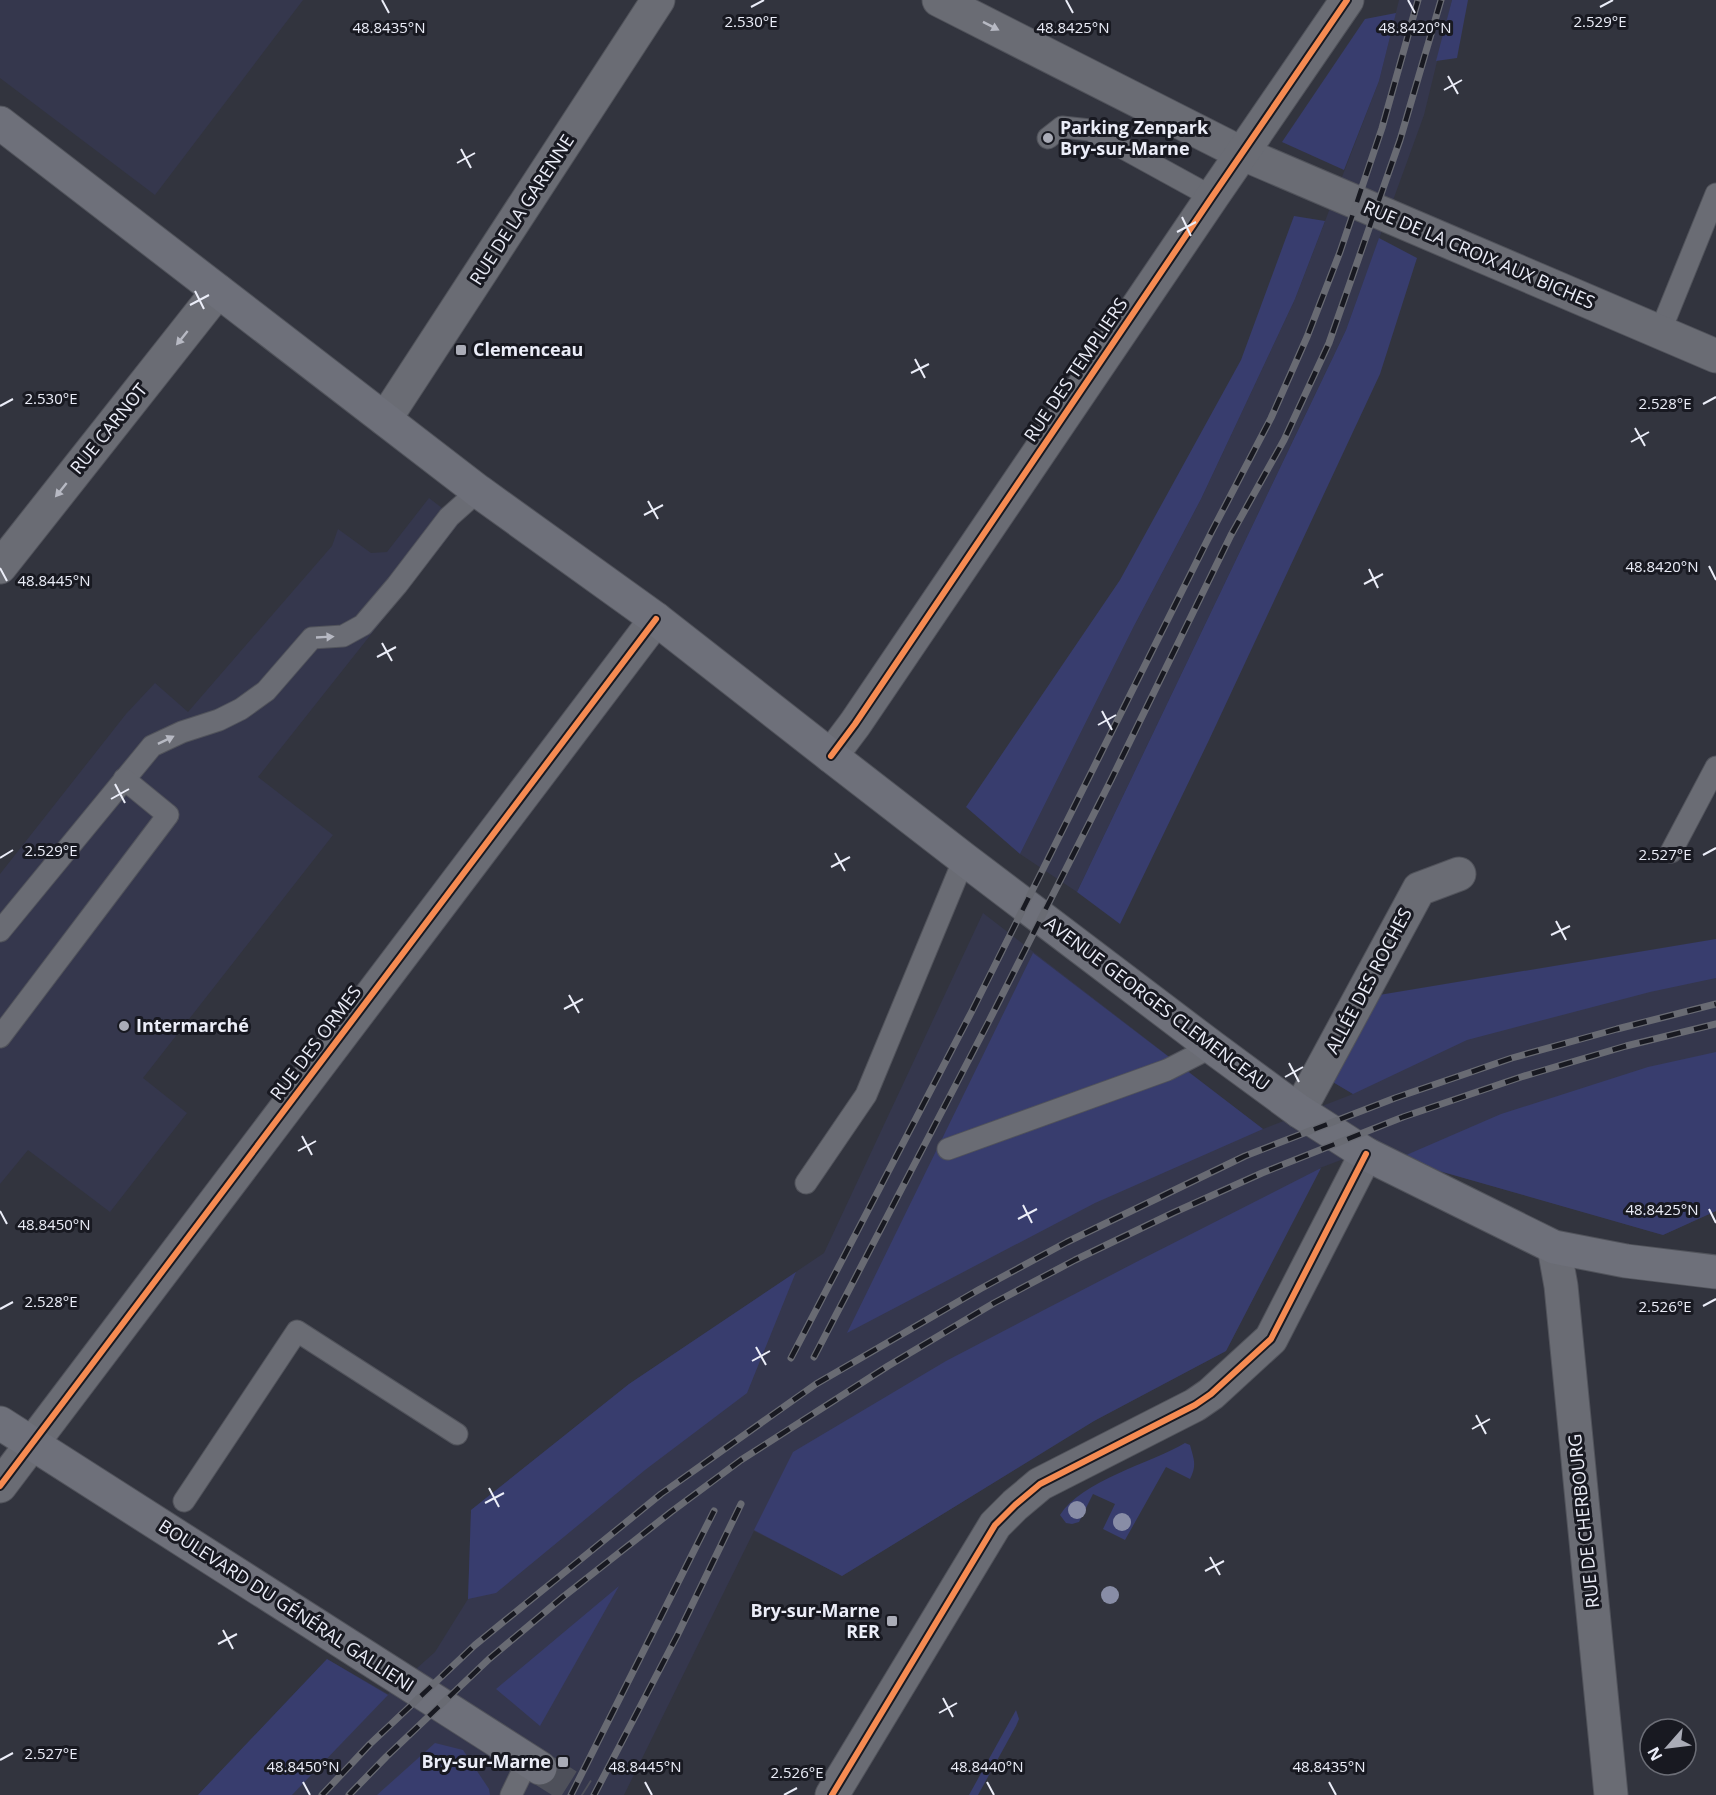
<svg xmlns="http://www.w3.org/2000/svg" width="1716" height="1795" font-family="'Open Sans',sans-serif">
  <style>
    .built { fill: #35374d }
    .green { fill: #383d6e }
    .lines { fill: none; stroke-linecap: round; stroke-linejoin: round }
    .secondary-tunnel { stroke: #4e505a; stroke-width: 33; stroke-dasharray: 33 16; stroke-linecap: butt }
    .lane-casing { stroke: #51535b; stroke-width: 23 }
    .street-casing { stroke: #51535b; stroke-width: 35 }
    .secondary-casing { stroke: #51535b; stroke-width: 35 }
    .lane { stroke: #6a6c74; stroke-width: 21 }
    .street { stroke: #6a6c74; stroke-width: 33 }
    .secondary { stroke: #6e707a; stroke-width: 33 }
    .rail-casing { stroke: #696b73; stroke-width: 7 }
    .rail { stroke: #181921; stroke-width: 4.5; stroke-dasharray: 14; stroke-linecap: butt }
    .cycleway-casing { stroke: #181921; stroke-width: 10 }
    .cycleway { stroke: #f68b52; stroke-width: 6 }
    .tree { fill: #888da6 }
    .oneway { fill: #b7b9c3 }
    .ticks { fill: none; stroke: #ebedf8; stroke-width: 2 }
    .poi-dot { fill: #aaacb7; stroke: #181921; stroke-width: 2 }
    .labels { text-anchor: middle; stroke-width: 6; stroke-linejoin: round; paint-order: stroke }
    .poi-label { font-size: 18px; font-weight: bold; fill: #ebedf8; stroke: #181921; text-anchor: start }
    .street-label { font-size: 18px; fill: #ebedf8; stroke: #181921 }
    .ticks-label { font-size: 15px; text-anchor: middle; fill: #ebedf8; stroke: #181921; stroke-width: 6; stroke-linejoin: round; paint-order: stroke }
  </style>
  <rect width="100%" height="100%" fill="#32343e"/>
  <g class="built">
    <path d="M0,0H303L155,195L0,78Z"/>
    <path d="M1399,0H1452L1424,115L1346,330L1077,892L1020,854L1134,626L1201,499L1295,299L1379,81Z"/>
    <path d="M429,498L460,522L258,777L333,835L143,1078L187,1113L110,1212L28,1150L0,1184V874L126,714L155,683L188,712L332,546L338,529L371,553L387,552Z"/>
    <path d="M983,913L1263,1129L1353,1094L1321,1075L1716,964V1211L1663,1235L1367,1150L1320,1168L1226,1351L1094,1421L842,1576L754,1531L624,1795H198L327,1659L388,1694L435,1652L468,1599L471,1510L629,1384L824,1253Z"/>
  </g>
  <g class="green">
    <path d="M1452,0H1468L1457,58L1436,61Z"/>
    <path d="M1396,13L1379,81L1344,170L1282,142L1365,19Z"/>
    <path d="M1294,216L1325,221L1295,299L1201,499L1134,626L1020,854L966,807L1120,580L1241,360Z"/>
    <path d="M1379,238L1417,258L1380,374L1209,740L1120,924L1077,892L1346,330Z"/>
    <path d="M1716,939V978L1650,992L1467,1040L1353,1094L1321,1075L1367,997Z"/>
    <path d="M1033,953L1263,1129L1095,1203L847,1333Z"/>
    <path d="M1716,1052V1211L1663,1235L1397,1159L1501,1114L1648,1067Z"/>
    <path d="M1321,1168L1226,1351L1094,1421L842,1576L754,1530L793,1452L946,1361L1142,1259Z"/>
    <path d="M796,1272L747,1393L645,1470L496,1593L468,1599L471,1510L629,1384Z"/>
    <path d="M1185,1443L1190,1445C1194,1460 1197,1465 1190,1479L1166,1467L1125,1540L1103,1529L1115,1504L1093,1494L1079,1522L1072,1524L1066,1523L1060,1515C1081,1481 1151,1463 1185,1443Z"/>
    <path d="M619,1586L540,1726L496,1689Z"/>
    <path d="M327,1659L388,1695L292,1795H198Z"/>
    <path d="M1016,1710L1019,1719L1016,1726L978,1795H969Z"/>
    <path d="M435,1743L463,1750L489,1789L490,1795H377Z"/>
  </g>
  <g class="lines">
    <path class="secondary-tunnel" d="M540,1768L583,1795"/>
    <g class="lane-casing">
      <g id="lane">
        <path d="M1048,138L1062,127L1090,130L1212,197"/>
        <path d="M1660,332L1716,194"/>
        <path d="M1671,852L1716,767"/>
        <path d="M0,931L152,746L182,732L219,720L241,709L266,691L312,638L343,636L363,625L397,585L449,517L478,491"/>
        <path d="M0,1037L168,815L124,779"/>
        <path d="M948,1149L1167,1070L1212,1047"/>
        <path d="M806,1183L866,1095L964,859"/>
        <path d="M184,1501L297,1331L457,1434"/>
        <path d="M511,1795L528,1760"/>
      </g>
    </g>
    <g class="street-casing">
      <g id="street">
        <path d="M939,0L1241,153L1716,356"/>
        <path d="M385,419L658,0"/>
        <path d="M0,567L218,291"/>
        <path d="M831,756L855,724L1212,197L1347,0"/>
        <path d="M1299,1111L1419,889L1459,874"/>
        <path d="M1554,1247L1561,1286L1611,1795"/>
        <path d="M0,1486L656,619"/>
        <path d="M832,1795L995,1525L1015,1505L1040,1484L1195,1405L1211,1394L1271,1339L1366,1154"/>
      </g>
    </g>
    <g class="secondary-casing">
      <g id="secondary">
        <path d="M0,123L478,491L656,619L831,756L964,859L1212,1047L1299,1111L1366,1154L1554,1247L1626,1261L1716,1272"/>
        <path d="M0,1423L540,1768"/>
      </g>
    </g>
    <use href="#lane" class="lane"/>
    <use href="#street" class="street"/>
    <use href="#secondary" class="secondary"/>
    <g class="rail-casing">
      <g id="rail">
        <path d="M814,1357L989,1021L1111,780L1231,535L1284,440L1329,343L1400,140L1441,0"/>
        <path d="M791,1358L972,1011L1212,531L1271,418L1307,337L1340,252L1382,128L1418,0"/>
        <path d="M322,1795L370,1744L475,1645L661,1494L816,1384L980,1289L1067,1242L1245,1156L1395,1098L1512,1058L1617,1029L1716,1004"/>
        <path d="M349,1795L386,1757L489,1659L563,1597L671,1512L741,1460L888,1366L994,1303L1075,1260L1175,1212L1262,1173L1403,1117L1521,1077L1626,1046L1716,1024"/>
        <path d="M571,1795L714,1511"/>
        <path d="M594,1795L677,1636L741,1504"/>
      </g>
    </g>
    <use href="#rail" class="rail"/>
    <g class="cycleway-casing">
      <g id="cycleway">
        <path d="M831,756L855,724L1212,197L1347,0"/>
        <path d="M0,1486L656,619"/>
        <path d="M832,1795L995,1525L1015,1505L1040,1484L1195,1405L1211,1394L1271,1339L1366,1154"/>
      </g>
    </g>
    <use href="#cycleway" class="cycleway"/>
  </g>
  <g class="tree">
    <circle cx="1077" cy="1510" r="9"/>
    <circle cx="1122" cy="1522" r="9"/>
    <circle cx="1110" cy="1595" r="9"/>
  </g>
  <defs><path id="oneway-solid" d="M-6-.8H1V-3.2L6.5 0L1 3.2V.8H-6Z" transform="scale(1.5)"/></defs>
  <g class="oneway">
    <use href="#oneway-solid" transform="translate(991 26) rotate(27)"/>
    <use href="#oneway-solid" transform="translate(182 338) rotate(129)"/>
    <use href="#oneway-solid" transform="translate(61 490) rotate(129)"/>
    <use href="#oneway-solid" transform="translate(325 637) rotate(-3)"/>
    <use href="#oneway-solid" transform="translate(166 740) rotate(-26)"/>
  </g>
  <path class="ticks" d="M382,0L389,13M1066,0L1073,13M1408,0L1415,13M751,7L764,0M1600,7L1613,0M1448,76L1458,94M1444,90L1462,80M461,149L471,168M457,163L475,153M1182,217L1191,236M1177,232L1196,222M195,291L204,309M190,305L209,295M915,359L925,378M911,373L929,364M1703,404L1716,397M0,406L13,399M1635,428L1645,446M1631,442L1649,432M648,501L658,519M644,515L663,505M1709,566L1716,580M0,568L7,581M1369,569L1378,588M1364,584L1383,574M382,643L392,661M377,657L396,647M1102,711L1112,730M1098,725L1116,715M115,784L125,803M111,799L129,789M835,853L845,871M1703,855L1716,848M0,858L13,850M831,867L850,857M1556,921L1566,940M1551,935L1570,926M569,995L579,1013M564,1009L583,999M1289,1063L1299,1082M1285,1077L1303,1067M302,1136L312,1155M298,1151L316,1141M1023,1205L1032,1223M1709,1209L1716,1223M0,1211L7,1224M1018,1219L1037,1209M1703,1306L1716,1299M0,1309L13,1302M756,1347L766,1365M752,1361L770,1351M1476,1415L1486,1434M1472,1429L1490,1419M489,1488L499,1507M485,1503L504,1493M1210,1557L1220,1575M1205,1571L1224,1561M223,1630L233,1649M218,1644L237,1634M943,1698L953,1717M939,1713L957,1703M0,1760L13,1753M303,1782L310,1795M645,1782L652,1795M987,1782L994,1795M1329,1782L1336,1795M784,1795L797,1788"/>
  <g class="poi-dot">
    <circle cx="1048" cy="138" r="6"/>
    <rect x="455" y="344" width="12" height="12" rx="3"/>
    <circle cx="124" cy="1026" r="6"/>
    <rect x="886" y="1615" width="12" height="12" rx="3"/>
    <rect x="557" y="1756" width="12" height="12" rx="3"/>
  </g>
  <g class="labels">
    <g class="poi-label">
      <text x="1060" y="134">Parking Zenpark<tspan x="1060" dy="21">Bry-sur-Marne</tspan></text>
      <text x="473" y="356">Clemenceau</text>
      <text x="136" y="1032">Intermarché</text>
      <text x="880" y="1617" text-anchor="end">Bry-sur-Marne<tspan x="880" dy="21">RER</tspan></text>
      <text x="551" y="1768" text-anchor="end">Bry-sur-Marne</text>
    </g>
    <g class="street-label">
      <text transform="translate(522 210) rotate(-57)" y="6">RUE DE LA GARENNE</text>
      <text transform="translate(1479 255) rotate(23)" y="6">RUE DE LA CROIX AUX BICHES</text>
      <text transform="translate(1076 370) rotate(-56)" y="6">RUE DES TEMPLIERS</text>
      <text transform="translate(109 429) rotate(-51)" y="6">RUE CARNOT</text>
      <text transform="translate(1369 981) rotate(-62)" y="6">ALLÉE DES ROCHES</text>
      <text transform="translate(1157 1004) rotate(37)" y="6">AVENUE GEORGES CLEMENCEAU</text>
      <text transform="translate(316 1043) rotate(-53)" y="6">RUE DES ORMES</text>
      <text transform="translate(1584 1521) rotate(-96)" y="6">RUE DE CHERBOURG</text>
      <text transform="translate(286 1606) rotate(33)" y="6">BOULEVARD DU GÉNÉRAL GALLIENI</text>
    </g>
  </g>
  <g class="ticks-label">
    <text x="751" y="27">2.530°E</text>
    <text x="1600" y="27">2.529°E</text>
    <text x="389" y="33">48.8435°N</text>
    <text x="1073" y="33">48.8425°N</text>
    <text x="1415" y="33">48.8420°N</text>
    <text x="51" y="404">2.530°E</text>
    <text x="1665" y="409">2.528°E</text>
    <text x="1662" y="572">48.8420°N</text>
    <text x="54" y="586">48.8445°N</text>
    <text x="51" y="856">2.529°E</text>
    <text x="1665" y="860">2.527°E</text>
    <text x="1662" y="1215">48.8425°N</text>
    <text x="54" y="1230">48.8450°N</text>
    <text x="51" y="1307">2.528°E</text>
    <text x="1665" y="1312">2.526°E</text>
    <text x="51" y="1759">2.527°E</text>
    <text x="303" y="1772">48.8450°N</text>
    <text x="645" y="1772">48.8445°N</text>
    <text x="987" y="1772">48.8440°N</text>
    <text x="1329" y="1772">48.8435°N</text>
    <text x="797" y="1778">2.526°E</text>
  </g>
  <g transform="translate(1668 1747) rotate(242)"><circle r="28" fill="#181921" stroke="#6c6e77" stroke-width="1.5"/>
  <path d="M0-4.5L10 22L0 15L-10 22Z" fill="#aaacb7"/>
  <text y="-9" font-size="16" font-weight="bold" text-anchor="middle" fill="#ebedf8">N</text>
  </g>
</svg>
